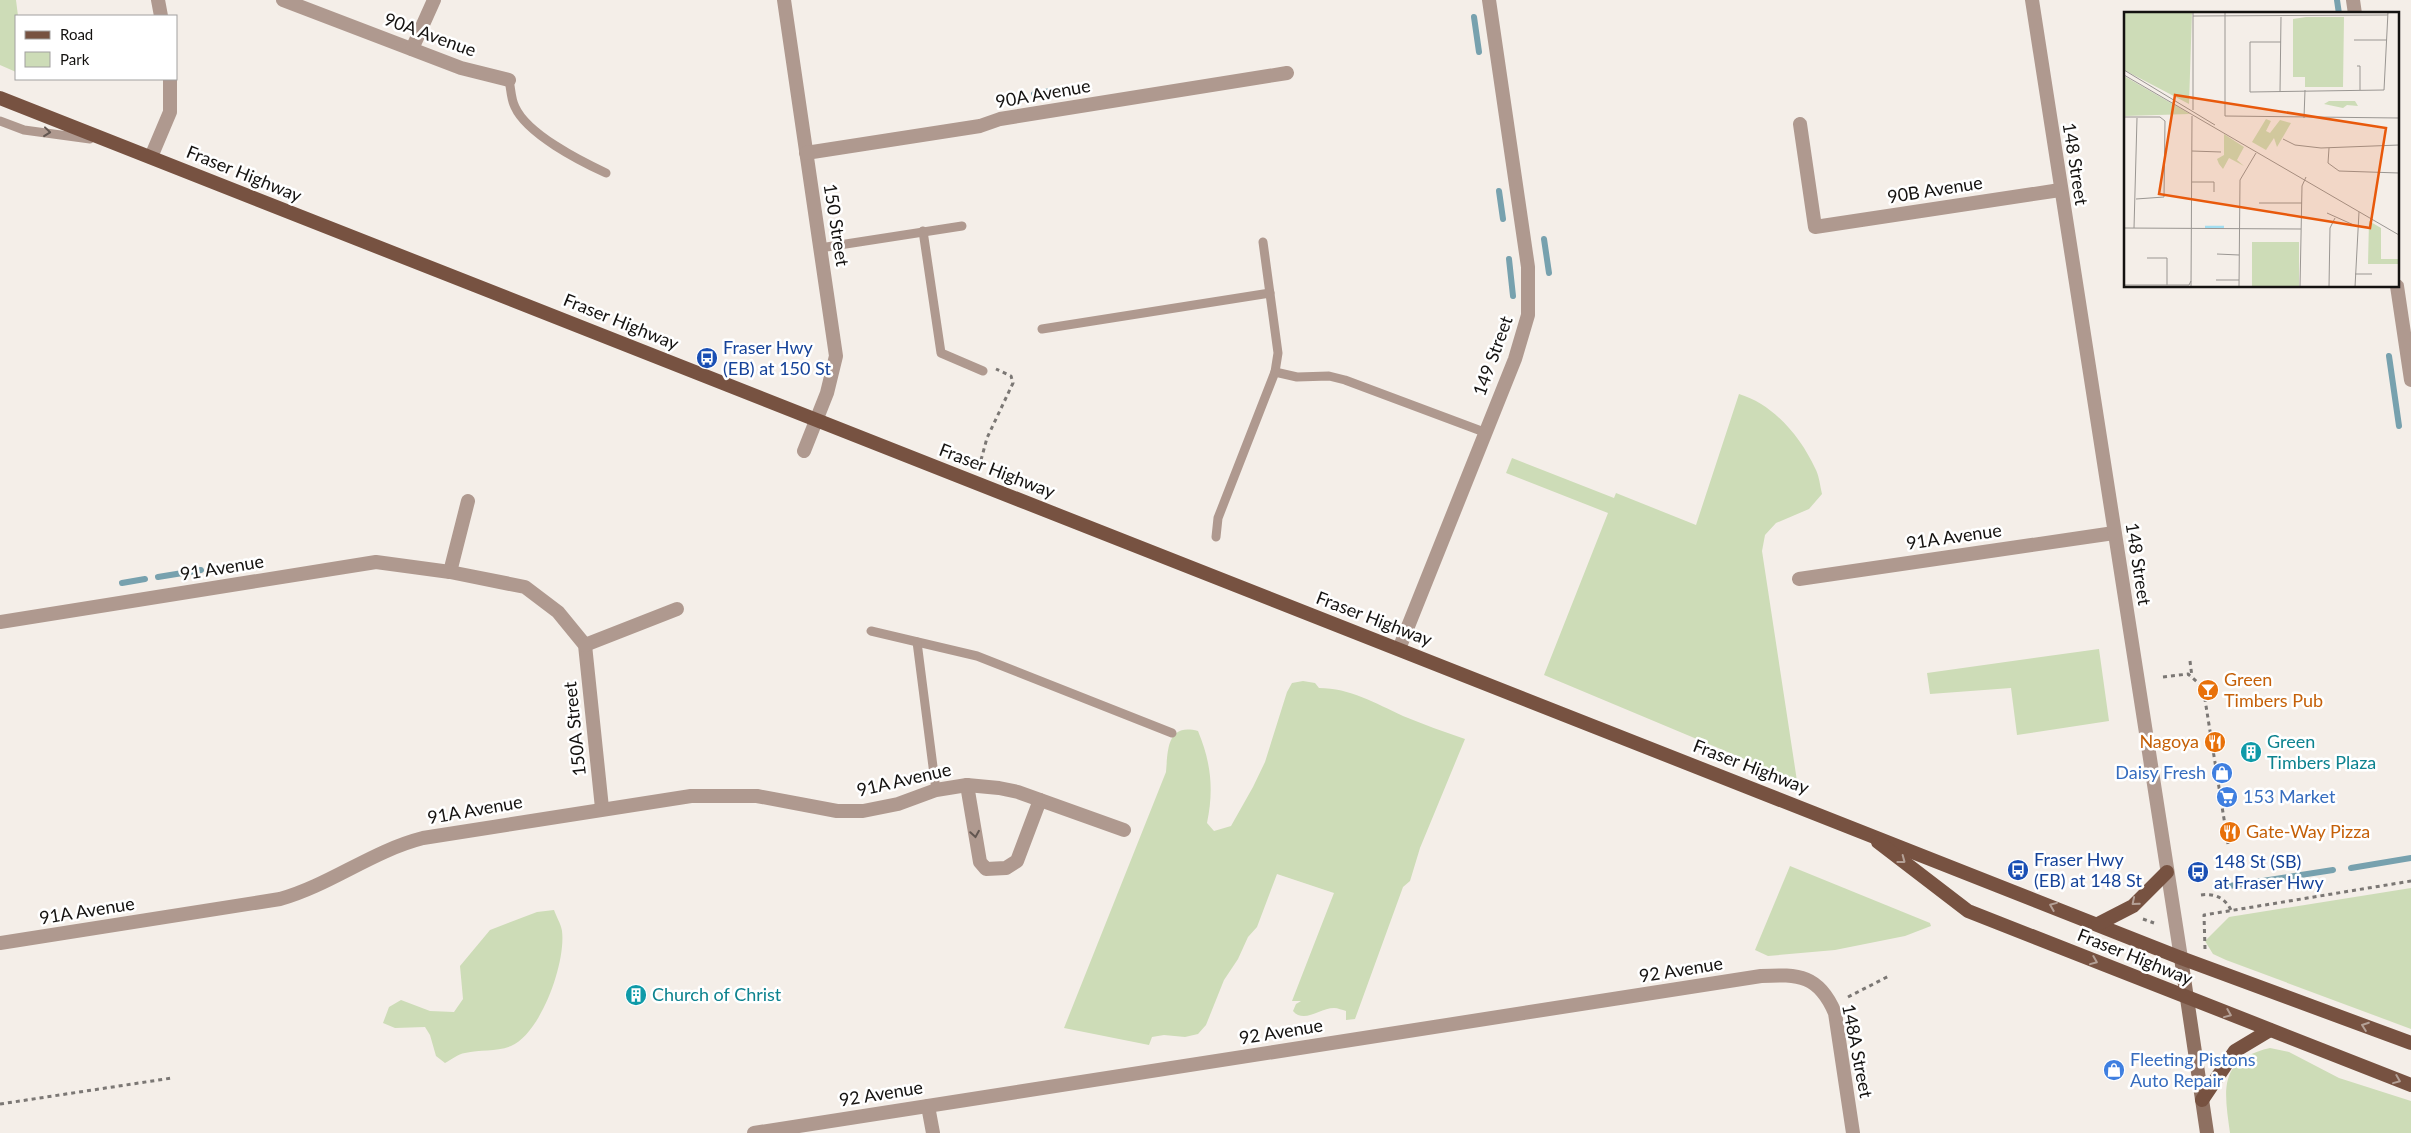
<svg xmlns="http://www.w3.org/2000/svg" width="2411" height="1133" font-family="Lato,sans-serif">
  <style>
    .green { fill: #cddcb7 }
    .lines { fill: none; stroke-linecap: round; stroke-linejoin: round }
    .stream { stroke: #77a1ae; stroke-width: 6 }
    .path { stroke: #7b7774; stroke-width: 3; stroke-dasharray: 4 4; stroke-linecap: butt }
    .service { stroke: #af998f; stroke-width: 9 }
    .minor { stroke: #af998f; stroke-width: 14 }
    .tertiary { stroke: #af998f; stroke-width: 14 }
    .secondary { stroke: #8e7061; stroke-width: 14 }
    .primary { stroke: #775241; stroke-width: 14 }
    .oneway { stroke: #625650 }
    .oneway2 { stroke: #b4a096 }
    .labels { text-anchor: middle; stroke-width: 5; stroke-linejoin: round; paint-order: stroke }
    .street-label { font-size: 18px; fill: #141210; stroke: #fff }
    .transit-label { font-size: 18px; fill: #164399; stroke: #fff; text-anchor: start }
    .food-label { font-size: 18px; fill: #c56008; stroke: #fff; text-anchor: start }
    .culture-label { font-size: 18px; fill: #0d838f; stroke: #fff; text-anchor: start }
    .shop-label { font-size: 18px; fill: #366cbe; stroke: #fff; text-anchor: start }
    .inset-river { fill: none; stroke: #a2def1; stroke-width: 2.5 }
    .inset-road { fill: none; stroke: #9a9692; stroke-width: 1 }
    .view { fill: #e8590c; fill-opacity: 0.15; stroke: #e8590c; stroke-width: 2.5 }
    .inset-edge { fill: none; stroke: #141210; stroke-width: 2.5 }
  </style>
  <rect width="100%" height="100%" fill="#f4eee8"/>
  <g class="green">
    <path d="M0,0H16L18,16H16V72L0,65Z"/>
    <path d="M1739,394C1773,404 1800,436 1815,468C1819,475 1820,485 1822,494L1809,509L1776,523L1765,535L1762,551L1797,781L1544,675L1608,513L1506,473L1512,458L1614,498L1616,493L1696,525Z"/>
    <path d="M2099,649L2109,721L2017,735L2011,688L1930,694L1927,673Z"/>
    <path d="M1303,681L1315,683L1319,688C1350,688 1375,703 1403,716C1423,724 1444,732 1465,739L1420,848L1410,881L1403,887L1355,1019L1346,1020V1011C1342,1010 1338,1008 1334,1008C1320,1008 1304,1024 1293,1011L1296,1004L1301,1001H1292L1334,893L1277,874L1257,927L1248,937L1238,959L1224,980L1206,1025L1198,1034L1185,1037L1164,1035L1152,1037L1149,1045L1064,1028L1166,772C1168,749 1167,723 1198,731C1211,762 1214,790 1207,823L1214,831L1231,826L1253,787L1265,762L1287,692L1292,683Z"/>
    <path d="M1790,866L1930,923L1931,926L1905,936L1835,950L1768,956L1755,950Z"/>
    <path d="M2411,888V1029L2226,960L2213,954L2205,941L2229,917Z"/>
    <path d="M554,910C556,916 561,924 562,931C566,963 541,1033 511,1046C496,1052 480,1049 465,1053C458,1054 451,1060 445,1063L436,1056L430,1035L425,1027L395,1028L383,1023L389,1007L401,1000L430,1011L454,1012L463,999L460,966L490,930L537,912Z"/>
    <path d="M2270,1048L2289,1052L2339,1078L2411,1101V1133H2230C2224,1089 2218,1060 2270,1048Z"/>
  </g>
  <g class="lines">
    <g class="stream">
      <path d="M2337,0L2339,14"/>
      <path d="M1474,17L1479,52"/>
      <path d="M1034,94L1067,88"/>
      <path d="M1499,191L1503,219"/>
      <path d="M1544,239L1549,273"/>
      <path d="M1509,259L1513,296"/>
      <path d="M2389,356L2399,426"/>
      <path d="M158,577L201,570"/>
      <path d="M122,583L145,579"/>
      <path d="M2351,868L2411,858"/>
      <path d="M2223,887L2333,870"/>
    </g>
    <g class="path">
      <path d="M707,358L709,351"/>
      <path d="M981,460L987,438L1013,383L1011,376L996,369"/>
      <path d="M2190,661L2192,677"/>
      <path d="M2163,677L2188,674L2203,687L2228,844"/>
      <path d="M2201,895C2215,893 2225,898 2231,910"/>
      <path d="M2143,919L2154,923"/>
      <path d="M2205,949L2204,915L2411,881"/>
      <path d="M1848,997L1889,976"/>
      <path d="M0,1104L172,1078"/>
    </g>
    <g class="service">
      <path d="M509,80C511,89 511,100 515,107C527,134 580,161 606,173"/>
      <path d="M0,121L24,130L90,139"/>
      <path d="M923,231L941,353L983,371"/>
      <path d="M1263,242L1278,353L1275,372L1297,377L1329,376L1345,380L1484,432"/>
      <path d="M820,248L962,226"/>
      <path d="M1042,329L1270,293"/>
      <path d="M1216,537L1218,518L1275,372"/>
      <path d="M871,631L977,656L1172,733"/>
      <path d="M917,642L936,790"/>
    </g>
    <g class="minor">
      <path d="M158,0L161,16"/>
      <path d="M283,0L461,68L509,80"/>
      <path d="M784,0L836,356L827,393L804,451"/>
      <path d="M2353,0L2355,14"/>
      <path d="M412,49L434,0"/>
      <path d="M1800,124L1815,227L2060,190"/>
      <path d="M806,153L980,126L1000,119L1287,73"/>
      <path d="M151,157L170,112V79"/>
      <path d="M2397,286L2411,380"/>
      <path d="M450,572L468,501"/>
      <path d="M1799,579L2114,533"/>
      <path d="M0,622L376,562L450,572L525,587L558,612L585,645L602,808"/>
      <path d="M585,645L677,609"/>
      <path d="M1399,649L1515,359L1528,315V267L1489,0"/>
      <path d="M967,785L980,862L986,869L1006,868L1017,861L1040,800"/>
      <path d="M0,943L280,899C330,885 372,851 423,838L691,796H757L837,811H863L898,804L936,790L967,785L999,788L1018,792L1124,830"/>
      <path d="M928,1106L933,1133"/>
      <path d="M754,1133L1761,976C1799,974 1819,975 1835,1013L1853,1133"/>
    </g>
    <path class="tertiary" d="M2032,0L2181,958"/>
    <path class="secondary" d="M2181,958L2207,1133"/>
    <g class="primary">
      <path d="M0,98L2181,958L2411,1043"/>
      <path d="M1878,842L1968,911L2411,1085"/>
      <path d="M2098,924L2133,906L2167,872"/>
      <path d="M2202,1100L2235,1051L2270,1030"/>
    </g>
  </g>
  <defs><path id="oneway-chevron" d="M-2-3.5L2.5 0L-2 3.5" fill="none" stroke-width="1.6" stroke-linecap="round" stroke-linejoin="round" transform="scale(1.25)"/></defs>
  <g class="oneway">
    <use href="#oneway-chevron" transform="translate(47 132) rotate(6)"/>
    <use href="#oneway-chevron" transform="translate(975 834) rotate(81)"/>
  </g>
  <g class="oneway2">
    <use href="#oneway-chevron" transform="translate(1902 860) rotate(37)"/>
    <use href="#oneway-chevron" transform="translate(2135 902) rotate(140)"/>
    <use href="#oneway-chevron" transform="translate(2053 906) rotate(-158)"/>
    <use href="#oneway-chevron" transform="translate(2094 961) rotate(22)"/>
    <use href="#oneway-chevron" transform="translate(2228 1014) rotate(22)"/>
    <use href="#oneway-chevron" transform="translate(2365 1026) rotate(-160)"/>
    <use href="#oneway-chevron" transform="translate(2397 1080) rotate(22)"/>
  </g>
  <defs>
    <g id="bus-disc" transform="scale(1.125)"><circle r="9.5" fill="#1a4fb4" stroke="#fff"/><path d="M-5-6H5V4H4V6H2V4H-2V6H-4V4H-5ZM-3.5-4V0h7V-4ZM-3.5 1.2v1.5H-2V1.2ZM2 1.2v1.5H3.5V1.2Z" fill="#fff"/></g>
    <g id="bar-disc" transform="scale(1.125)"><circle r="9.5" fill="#e8710a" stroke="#fff"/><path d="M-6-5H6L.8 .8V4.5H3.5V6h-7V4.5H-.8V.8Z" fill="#fff"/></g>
    <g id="restaurant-disc" transform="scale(1.125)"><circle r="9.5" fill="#e8710a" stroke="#fff"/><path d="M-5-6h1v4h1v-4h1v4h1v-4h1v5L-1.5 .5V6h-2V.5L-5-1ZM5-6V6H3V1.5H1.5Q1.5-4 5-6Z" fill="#fff"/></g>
    <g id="building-disc" transform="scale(1.125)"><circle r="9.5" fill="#0f9aa8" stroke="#fff"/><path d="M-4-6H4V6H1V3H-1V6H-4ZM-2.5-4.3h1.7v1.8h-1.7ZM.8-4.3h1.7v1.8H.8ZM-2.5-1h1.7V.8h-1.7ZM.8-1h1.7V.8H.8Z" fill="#fff"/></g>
    <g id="shop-disc" transform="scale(1.125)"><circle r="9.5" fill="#3f7fe0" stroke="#fff"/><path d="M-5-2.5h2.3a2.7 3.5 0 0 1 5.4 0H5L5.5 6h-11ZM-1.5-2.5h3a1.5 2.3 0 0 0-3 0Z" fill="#fff"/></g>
    <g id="supermarket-disc" transform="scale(1.125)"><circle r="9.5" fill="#3f7fe0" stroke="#fff"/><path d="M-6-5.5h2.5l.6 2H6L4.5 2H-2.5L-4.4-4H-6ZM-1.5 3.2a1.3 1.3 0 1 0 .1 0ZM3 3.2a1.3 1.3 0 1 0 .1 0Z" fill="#fff"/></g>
  </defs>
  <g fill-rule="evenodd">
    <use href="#bus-disc" x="707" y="358"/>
    <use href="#bar-disc" x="2208" y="690"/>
    <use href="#restaurant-disc" x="2215" y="742"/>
    <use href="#building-disc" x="2251" y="752"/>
    <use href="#shop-disc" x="2222" y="773"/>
    <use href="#supermarket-disc" x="2227" y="797"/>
    <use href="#restaurant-disc" x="2230" y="832"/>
    <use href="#bus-disc" x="2018" y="870"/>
    <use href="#bus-disc" x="2198" y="872"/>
    <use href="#building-disc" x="636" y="995"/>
    <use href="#shop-disc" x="2114" y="1070"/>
  </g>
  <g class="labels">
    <g class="street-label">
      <text transform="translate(430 35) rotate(20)" y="6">90A Avenue</text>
      <text transform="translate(1043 94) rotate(-10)" y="6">90A Avenue</text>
      <text transform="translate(2075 164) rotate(81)" y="6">148 Street</text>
      <text transform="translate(244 174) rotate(22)" y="6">Fraser Highway</text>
      <text transform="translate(1935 190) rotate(-9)" y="6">90B Avenue</text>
      <text transform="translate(836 225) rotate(81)" y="6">150 Street</text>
      <text transform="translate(621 322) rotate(22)" y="6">Fraser Highway</text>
      <text transform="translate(1493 356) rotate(-70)" y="6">149 Street</text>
      <text transform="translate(997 471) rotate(21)" y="6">Fraser Highway</text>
      <text transform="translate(1954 537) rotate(-8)" y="6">91A Avenue</text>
      <text transform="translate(2138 564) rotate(81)" y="6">148 Street</text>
      <text transform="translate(222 568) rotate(-9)" y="6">91 Avenue</text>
      <text transform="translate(1374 619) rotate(21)" y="6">Fraser Highway</text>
      <text transform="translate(575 729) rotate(-96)" y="6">150A Street</text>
      <text transform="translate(1751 767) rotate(21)" y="6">Fraser Highway</text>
      <text transform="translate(904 780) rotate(-13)" y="6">91A Avenue</text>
      <text transform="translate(475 810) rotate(-10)" y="6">91A Avenue</text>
      <text transform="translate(87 911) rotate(-9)" y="6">91A Avenue</text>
      <text transform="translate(2135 957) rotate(22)" y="6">Fraser Highway</text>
      <text transform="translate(1681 970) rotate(-9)" y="6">92 Avenue</text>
      <text transform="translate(1281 1032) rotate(-9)" y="6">92 Avenue</text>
      <text transform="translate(1857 1051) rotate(79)" y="6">148A Street</text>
      <text transform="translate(881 1094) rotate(-9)" y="6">92 Avenue</text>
    </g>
    <g class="transit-label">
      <text x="723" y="354">Fraser Hwy<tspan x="723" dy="21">(EB) at 150 St</tspan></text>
      <text x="2034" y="866">Fraser Hwy<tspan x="2034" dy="21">(EB) at 148 St</tspan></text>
      <text x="2214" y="868">148 St (SB)<tspan x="2214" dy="21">at Fraser Hwy</tspan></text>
    </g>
    <g class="food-label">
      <text x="2224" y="686">Green<tspan x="2224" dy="21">Timbers Pub</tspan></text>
      <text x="2199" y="748" text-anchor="end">Nagoya</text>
      <text x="2246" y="838">Gate-Way Pizza</text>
    </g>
    <g class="culture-label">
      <text x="2267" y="748">Green<tspan x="2267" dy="21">Timbers Plaza</tspan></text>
      <text x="652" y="1001">Church of Christ</text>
    </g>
    <g class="shop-label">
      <text x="2206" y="779" text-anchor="end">Daisy Fresh</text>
      <text x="2243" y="803">153 Market</text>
      <text x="2130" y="1066">Fleeting Pistons<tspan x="2130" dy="21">Auto Repair</tspan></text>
    </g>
  </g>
  <g transform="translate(2124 12)">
    <rect width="275" height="275" fill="#f4eee8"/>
    <path d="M0,0H68L65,92L0,58ZM182,5H220L219,75H181V65H169V7ZM0,64L66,102L0,104ZM205,89H231L234,94L223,93L219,96L200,92ZM142,107L147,109L142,119L146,121L156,108L167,111L153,135L150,126L142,138L128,130ZM100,122L120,135L113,148L120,154L105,146L99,157L95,152L93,147L100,143ZM245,209L257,216V247H275V252H244ZM128,230H175V275H128Z" fill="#cddcb7"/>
    <path class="inset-river" d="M81,215H100"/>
    <path class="inset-road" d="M101,0V104L275,106M69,4L264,3M230,28H263M157,30H126V80L260,78L264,0M233,54H236V78M0,58L91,113M0,63L275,223M156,80L157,5M69,98V0M0,105H36L41,109L40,185L12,187M180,106L181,78M159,127L171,133L197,136L275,133M205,136L204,151L215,159L275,161M68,139L97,140M68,170H90V180M135,191H178M203,201L232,214M0,216L177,217M10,216L13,106M93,242L115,243M23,246H43V273M231,262H248M92,268H115M0,273H65L67,269M67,275L68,104M115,275L116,168L132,141M176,275L178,174L182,165M205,275L206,216L211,206M231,275L235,200"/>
    <path class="view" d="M51,83L262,116L246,216L35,182Z"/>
    <rect width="275" height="275" class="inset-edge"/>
  </g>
  <rect x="15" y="15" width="162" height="65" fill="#ffffff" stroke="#a1a09f"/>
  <rect x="25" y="31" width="25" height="8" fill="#775241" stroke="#a1a09f"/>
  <text x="60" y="40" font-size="15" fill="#141210">Road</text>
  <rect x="25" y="52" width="25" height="15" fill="#cddcb7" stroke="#a1a09f"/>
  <text x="60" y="65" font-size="15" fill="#141210">Park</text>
</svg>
